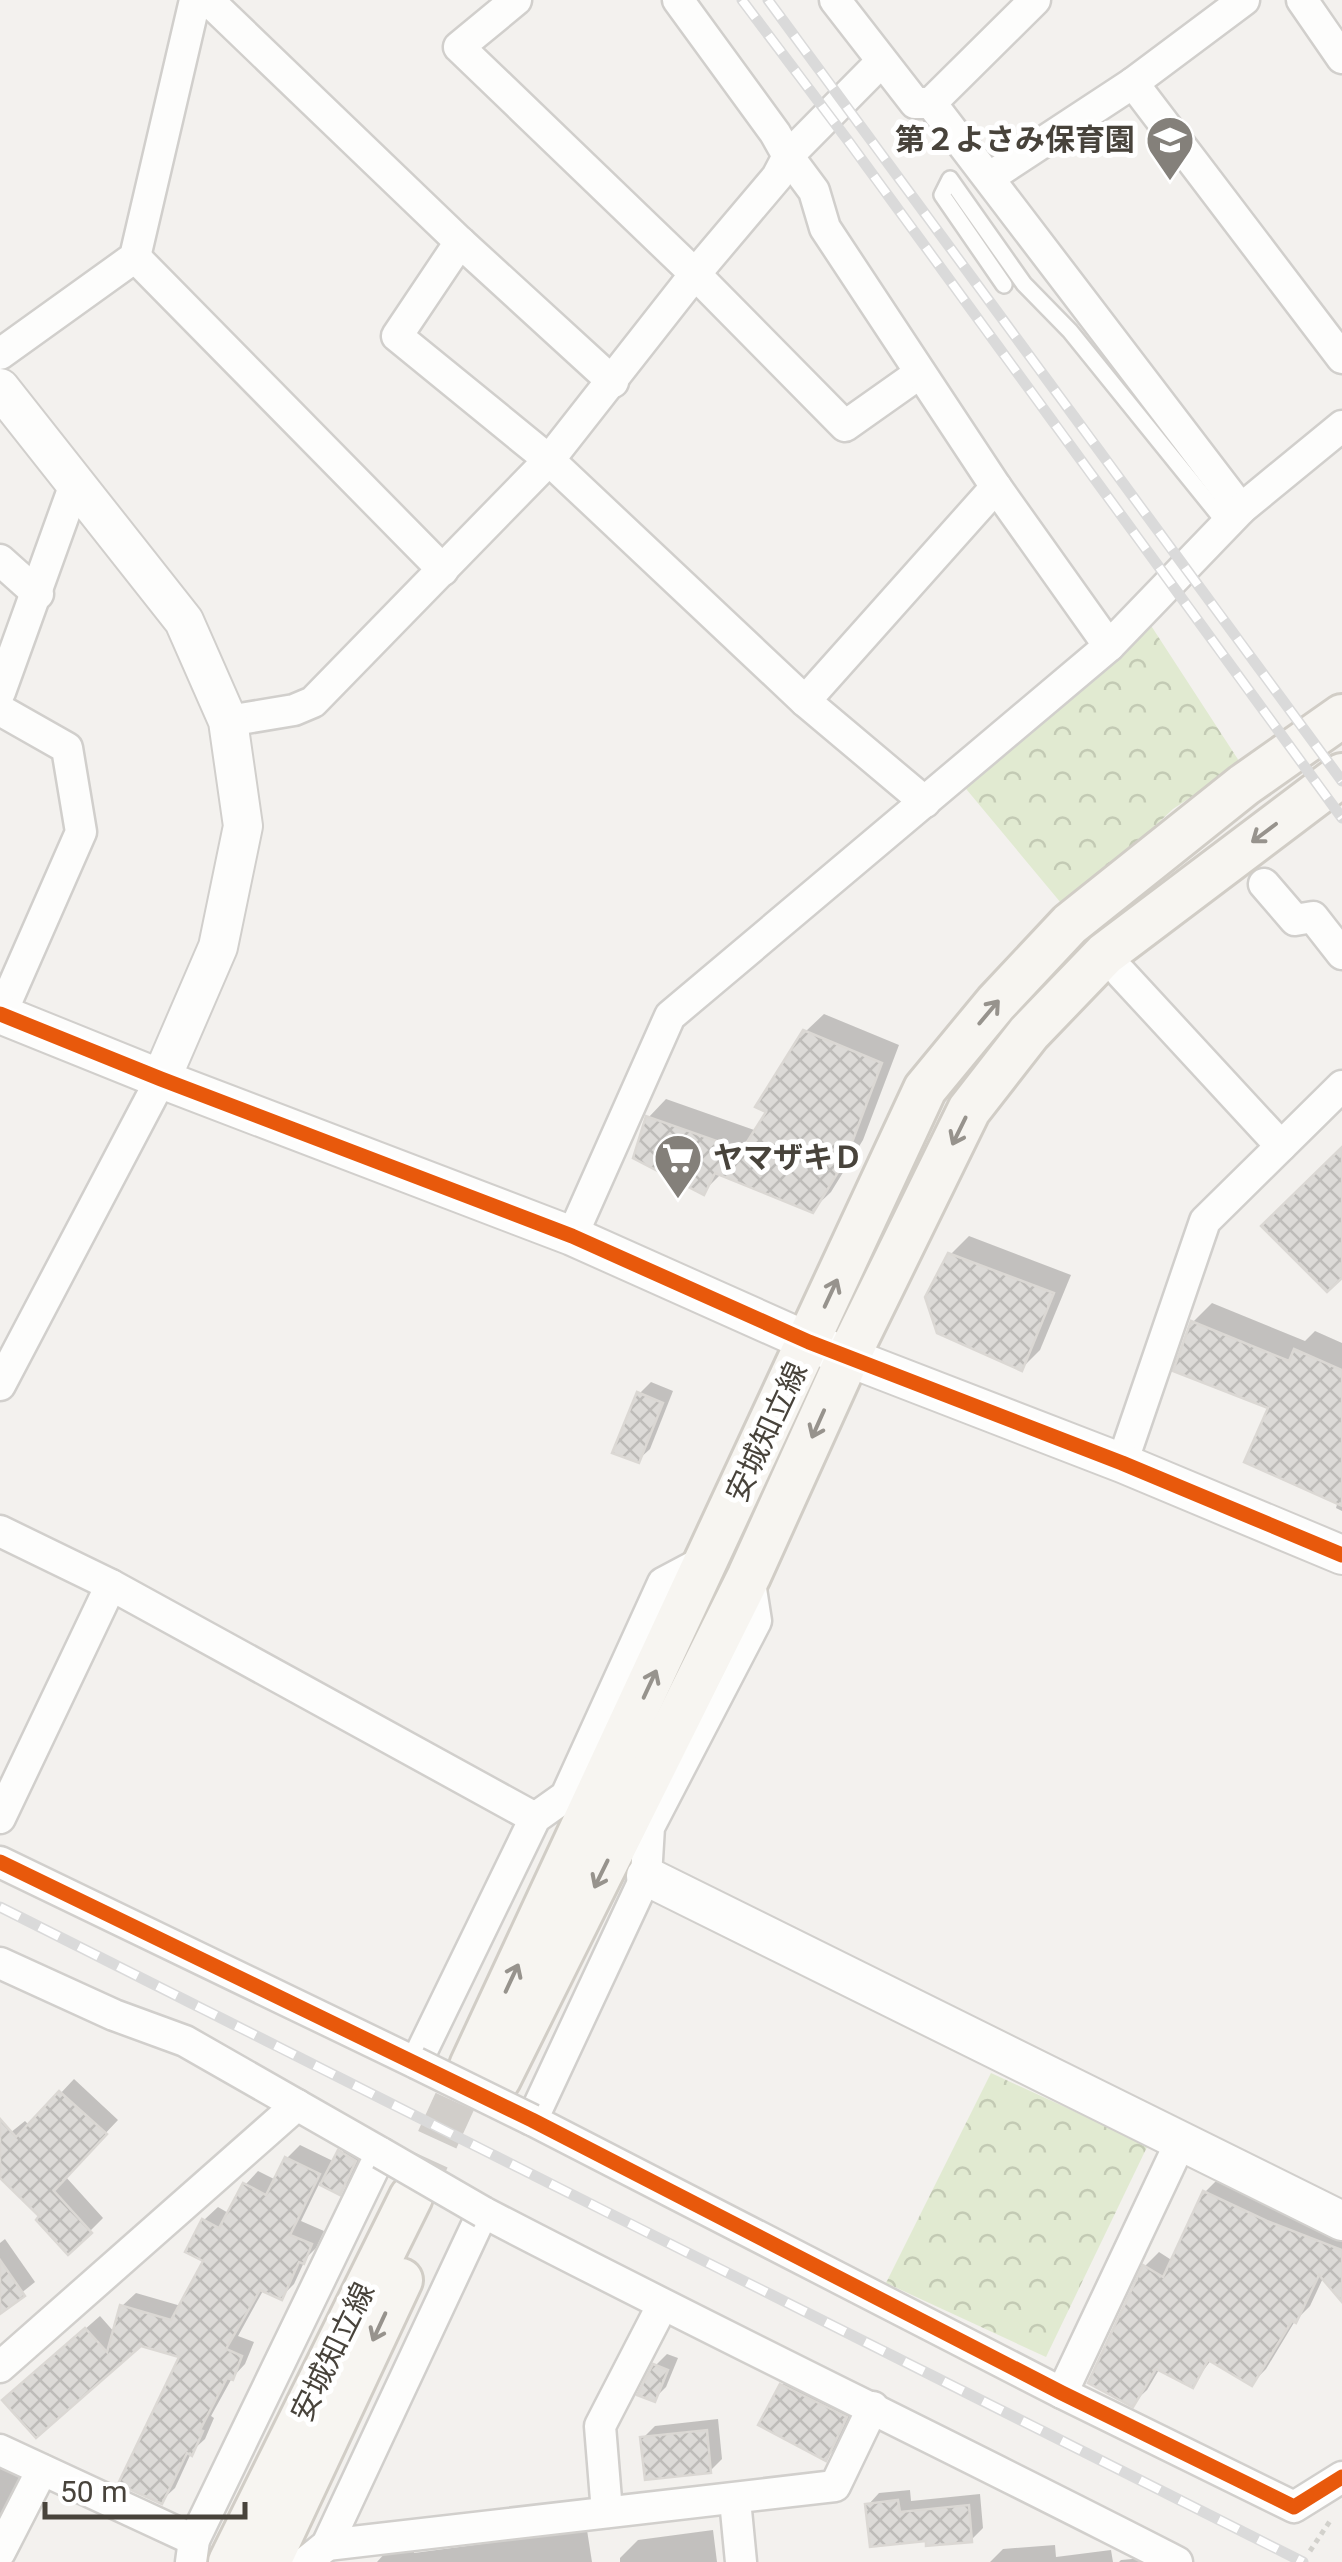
<svg xmlns="http://www.w3.org/2000/svg" width="1342" height="2562" font-family="Roboto,'Noto Sans JP',sans-serif">
  <style>
    .park { fill: url(#park-crowns) }
    .shadow { fill: #0003 }
    .building { fill: url(#building-cross-hatch); stroke: #dbd8d4; stroke-width: 2.5 }
    .lines { fill: none; stroke-linecap: round; stroke-linejoin: round }
    .secondary-tunnel { stroke: #d1ceca; stroke-width: 42; stroke-dasharray: 42 21; stroke-linecap: butt }
    .service-casing { stroke: #d1cfcc; stroke-width: 20 }
    .minor-casing { stroke: #d1cfcc; stroke-width: 35 }
    .tertiary-casing { stroke: #d1cfcc; stroke-width: 42 }
    .secondary-casing { stroke: #d1cdc6; stroke-width: 48 }
    .path { stroke: #d2d1cc; stroke-width: 5; stroke-dasharray: 5 5; stroke-linecap: butt }
    .service { stroke: #fdfdfc; stroke-width: 15 }
    .minor { stroke: #fdfdfc; stroke-width: 30 }
    .tertiary { stroke: #fdfdfc; stroke-width: 38 }
    .secondary { stroke: #f7f5f1; stroke-width: 42 }
    .rail-casing { stroke: #dadada; stroke-width: 11 }
    .rail { stroke: #fff; stroke-width: 8; stroke-dasharray: 22; stroke-linecap: butt }
    .minor-bridge-casing { stroke: #d1cfcc; stroke-width: 35; stroke-linecap: butt }
    .minor-bridge { stroke: #fdfdfc; stroke-width: 30 }
    .cycleway-casing { stroke: #fff; stroke-width: 21 }
    .cycleway { stroke: #e8590c; stroke-width: 15 }
    .oneway { stroke: #97938d }
    .labels { text-anchor: middle; stroke-width: 10; stroke-linejoin: round; paint-order: stroke }
    .poi-label { font-size: 30px; font-weight: bold; fill: #48433b; stroke: #fff; text-anchor: end }
    .street-label { font-size: 30px; fill: #48433b; stroke: #fff }
  </style>
  <defs>
    <pattern id="park-crowns" width="20" height="18" patternUnits="userSpaceOnUse" patternTransform="scale(2.5)"><rect width="20" height="18" fill="#e1ead1"/><path d="M2 6a3 3 0 1 1 6 0M12 15a3 3 0 1 1 6 0" fill="none" stroke="#c3cab4"/></pattern>
    <pattern id="building-cross-hatch" width="8" height="8" patternUnits="userSpaceOnUse" patternTransform="scale(2.5)"><rect width="8" height="8" fill="#dcdad7"/><path d="M0 0l8 8M0 8l8-8" fill="none" stroke="#bebcb9"/></pattern>
  </defs>
  <rect width="100%" height="100%" fill="#f3f1ee"/>
  <g class="park">
    <path d="M1148,621L1241,764L1173,809L1066,909L962,784Z"/>
    <path d="M991,2073L1148,2145L1046,2357L886,2283Z"/>
  </g>
  <g class="shadow">
    <path d="M824,1014L899,1045L863,1140L831,1192L812,1210L722,1173L703,1192L648,1118L666,1099L757,1131L805,1032Z"/>
    <path d="M969,1236L1071,1275L1040,1350L1022,1368L951,1254Z"/>
    <path d="M1212,1303L1305,1341L1315,1331L1342,1343V1511L1336,1508L1338,1501L1271,1407L1193,1322Z"/>
    <path d="M651,1382L673,1391L650,1449L638,1460L639,1394Z"/>
    <path d="M74,2079L118,2120L65,2176L103,2218L90,2231L43,2216L0,2176V2141L25,2121L30,2126Z"/>
    <path d="M352,2140L367,2148L351,2180L339,2192L320,2182L301,2221L324,2231L316,2248L306,2258L294,2284L281,2297L264,2289L238,2336L254,2342L245,2364L232,2378L211,2416L214,2418L205,2439L192,2451L175,2488L161,2501L182,2356L141,2344L19,2387L100,2316L115,2333L122,2306L136,2293L181,2306L207,2260L204,2220L218,2207L230,2214L245,2185L258,2171L276,2180L287,2158L300,2145L335,2162Z"/>
    <path d="M1219,2178L1342,2231V2290L1324,2276L1310,2306L1295,2321L1266,2369L1252,2383L1212,2359L1192,2385L1160,2368L1147,2390L1132,2404L1091,2382L1145,2266L1159,2252L1173,2261L1205,2192Z"/>
    <path d="M5,2239L35,2282L0,2310V2243Z"/>
    <path d="M667,2354L678,2358L666,2387L654,2399L655,2366Z"/>
    <path d="M800,2367L864,2399L844,2440L826,2458L782,2385Z"/>
    <path d="M718,2419L722,2459L710,2471L643,2438L655,2426Z"/>
    <path d="M0,2443L33,2459L8,2509L0,2517Z"/>
    <path d="M910,2490L911,2501L980,2494L983,2528L971,2540L928,2538L868,2505L879,2493Z"/>
    <path d="M587,2530L592,2562H377L393,2544L413,2543L414,2553Z"/>
    <path d="M713,2530L717,2562H620V2558L638,2540Z"/>
    <path d="M1055,2545L1056,2557L1111,2550L1113,2562H990L1003,2549Z"/>
    <path d="M1154,2557L1162,2562H1119L1121,2560Z"/>
  </g>
  <g class="building">
    <path d="M803,1030L882,1063L845,1161L813,1213L715,1173L704,1195L633,1158L646,1116L742,1150L766,1112L755,1107Z"/>
    <path d="M1342,1147V1278L1327,1292L1261,1226Z"/>
    <path d="M948,1253L1054,1293L1022,1371L937,1333L925,1297Z"/>
    <path d="M1191,1321L1289,1361L1294,1349L1342,1370V1506L1244,1462L1268,1408L1173,1371Z"/>
    <path d="M637,1392L663,1403L639,1463L612,1453Z"/>
    <path d="M59,2091L107,2134L54,2191L92,2233L68,2255L36,2220L39,2216L0,2178V2119L16,2137Z"/>
    <path d="M338,2150L356,2161L340,2195L320,2185Z"/>
    <path d="M285,2157L320,2174L290,2235L312,2244L304,2264L299,2262L282,2300L260,2290L226,2349L242,2356L233,2380L227,2378L200,2430L203,2431L192,2456L187,2453L162,2504L118,2484L179,2357L141,2346L36,2438L2,2400L85,2328L107,2352L120,2305L171,2320L203,2261L185,2252L202,2219L219,2228L243,2183L266,2195Z"/>
    <path d="M1203,2191L1267,2221L1342,2250V2302L1319,2275L1296,2323L1292,2321L1252,2386L1208,2360L1193,2388L1156,2369L1133,2407L1088,2383L1143,2265L1163,2277Z"/>
    <path d="M0,2260L25,2296L0,2314Z"/>
    <path d="M653,2364L668,2370L655,2402L637,2395Z"/>
    <path d="M780,2384L847,2417L826,2461L758,2425Z"/>
    <path d="M707,2430L711,2473L645,2480L640,2437Z"/>
    <path d="M898,2500L900,2512L969,2505L972,2542L926,2546V2541L870,2547L865,2504Z"/>
  </g>
  <g class="lines">
    <path class="secondary-tunnel" d="M411,2197L471,2066"/>
    <g class="service-casing">
      <path id="service" d="M1004,285L942,195L950,179L1024,284L1070,331L1226,524"/>
    </g>
    <g class="minor-casing">
      <g id="minor">
        <path d="M208,0L460,242L613,382"/>
        <path d="M516,0L459,47L695,274L845,426L920,373"/>
        <path d="M678,0L775,133L788,156L814,191L825,228L996,487L1109,646"/>
        <path d="M835,0L915,103H931L1241,509"/>
        <path d="M1302,0L1342,58"/>
        <path d="M1133,83L1342,358"/>
        <path d="M931,103L1035,0"/>
        <path d="M990,177L1133,83L1244,0"/>
        <path d="M460,242L397,336L549,460L805,701L925,802"/>
        <path d="M135,257L443,570"/>
        <path d="M0,354L135,257L195,0"/>
        <path d="M0,560L38,594"/>
        <path d="M0,692L75,484"/>
        <path d="M805,701L996,487"/>
        <path d="M0,710L67,748L81,832L1,1014"/>
        <path d="M228,721L294,710L313,702L549,460L695,274L777,177L788,156L881,62"/>
        <path d="M1264,884L1295,920L1313,917L1342,954"/>
        <path d="M1121,973L1281,1146"/>
        <path d="M572,1236L670,1016L1109,646L1241,509L1342,426"/>
        <path d="M0,1385L161,1079"/>
        <path d="M1122,1463L1205,1221L1342,1086"/>
        <path d="M0,1531L111,1585L535,1818"/>
        <path d="M749,1576L756,1621L649,1827L646,1876L532,2120L1062,2393L1294,2507L1342,2477"/>
        <path d="M0,1818L111,1585"/>
        <path d="M0,1862L416,2063L535,1818L566,1796L663,1583L710,1558"/>
        <path d="M0,1963L114,2015L185,2041L381,2153L194,2540L191,2562"/>
        <path d="M0,2367L297,2105"/>
        <path d="M1062,2393L1181,2141"/>
        <path d="M0,2450L194,2540"/>
        <path d="M735,2500L741,2562"/>
        <path d="M607,2512L600,2426L662,2306"/>
        <path d="M327,2545L835,2486L873,2407"/>
        <path d="M0,2552L42,2470"/>
        <path d="M306,2562L327,2545L483,2212C713,2332 947,2444 1177,2562"/>
      </g>
    </g>
    <g class="tertiary-casing">
      <g id="tertiary">
        <path d="M0,388L184,621L228,721L243,826L218,947L161,1079"/>
        <path d="M0,1014L161,1079L572,1236L809,1342L1122,1463L1342,1555"/>
        <path d="M646,1876L1342,2221"/>
      </g>
    </g>
    <g class="secondary-casing">
      <g id="secondary">
        <path d="M471,2066L925,1089L996,1003L1070,924L1244,785L1342,716"/>
        <path d="M499,2079L749,1576L848,1357L969,1110L1029,1033L1105,954L1342,775"/>
        <path d="M230,2562L411,2197"/>
        <path d="M269,2562L401,2280"/>
      </g>
    </g>
    <path class="path" d="M1310,2551L1332,2518"/>
    <use href="#service" class="service"/>
    <use href="#minor" class="minor"/>
    <use href="#tertiary" class="tertiary"/>
    <use href="#secondary" class="secondary"/>
    <g class="rail-casing">
      <g id="rail">
        <path d="M742,0L849,142L1342,818"/>
        <path d="M768,0L1342,781"/>
        <path d="M0,1907L1303,2562"/>
      </g>
    </g>
    <use href="#rail" class="rail"/>
    <g class="minor-bridge-casing">
      <g id="minor-bridge">
        <path d="M416,2063L532,2120"/>
        <path d="M381,2153L483,2212"/>
      </g>
    </g>
    <use href="#minor-bridge" class="minor-bridge"/>
    <g class="cycleway-casing">
      <g id="cycleway">
        <path d="M0,1014L161,1079L572,1236L809,1342L1122,1463L1342,1555"/>
        <path d="M0,1862L532,2120L1062,2393L1294,2507L1342,2477"/>
      </g>
    </g>
    <use href="#cycleway" class="cycleway"/>
  </g>
  <defs><path id="oneway-shaft" d="M-6 0H5M1.5-3L5.5 0L1.5 3" fill="none" stroke-width="1.6" stroke-linecap="round" stroke-linejoin="round" transform="scale(2.5)"/></defs>
  <g class="oneway">
    <use href="#oneway-shaft" transform="translate(1264 833) rotate(143)"/>
    <use href="#oneway-shaft" transform="translate(989 1012) rotate(-50)"/>
    <use href="#oneway-shaft" transform="translate(959 1131) rotate(116)"/>
    <use href="#oneway-shaft" transform="translate(831 1293) rotate(-65)"/>
    <use href="#oneway-shaft" transform="translate(818 1424) rotate(114)"/>
    <use href="#oneway-shaft" transform="translate(650 1684) rotate(-65)"/>
    <use href="#oneway-shaft" transform="translate(601 1874) rotate(116)"/>
    <use href="#oneway-shaft" transform="translate(512 1978) rotate(-65)"/>
    <use href="#oneway-shaft" transform="translate(379 2327) rotate(115)"/>
  </g>
  <defs>
    <g id="school-pin" transform="scale(2.5)"><path d="M0 17L-7.5 6A9.5 9.5 0 1 1 7.5 6Z" fill="#84807a" stroke="#fff"/><path d="M0-5L7-2L0 1L-7-2ZM-4 1L0 2.5L4 1V4Q0 6-4 4Z" fill="#fff"/></g>
    <g id="supermarket-pin" transform="scale(2.5)"><path d="M0 17L-7.5 6A9.5 9.5 0 1 1 7.5 6Z" fill="#84807a" stroke="#fff"/><path d="M-6-5.5h2.5l.6 2H6L4.5 2H-2.5L-4.4-4H-6ZM-1.5 3.2a1.3 1.3 0 1 0 .1 0ZM3 3.2a1.3 1.3 0 1 0 .1 0Z" fill="#fff"/></g>
  </defs>
  <g fill-rule="evenodd">
    <use href="#school-pin" x="1170" y="140"/>
    <use href="#supermarket-pin" x="678" y="1158"/>
  </g>
  <g class="labels">
    <g class="poi-label">
      <text x="1135" y="150">第２よさみ保育園</text>
      <text x="713" y="1168" text-anchor="start">ヤマザキＤ</text>
    </g>
    <g class="street-label">
      <text transform="translate(767 1432) rotate(-65)" y="10">安城知立線</text>
      <text transform="translate(333 2352) rotate(-64)" y="10">安城知立線</text>
    </g>
  </g>
  <path d="M45 2502v15h200v-15" fill="none" stroke="#48433b" stroke-width="5"/>
  <text x="60" y="2502" font-size="30" fill="#48433b" stroke="#ffffff" stroke-width="8" paint-order="stroke">50 m</text>
</svg>
